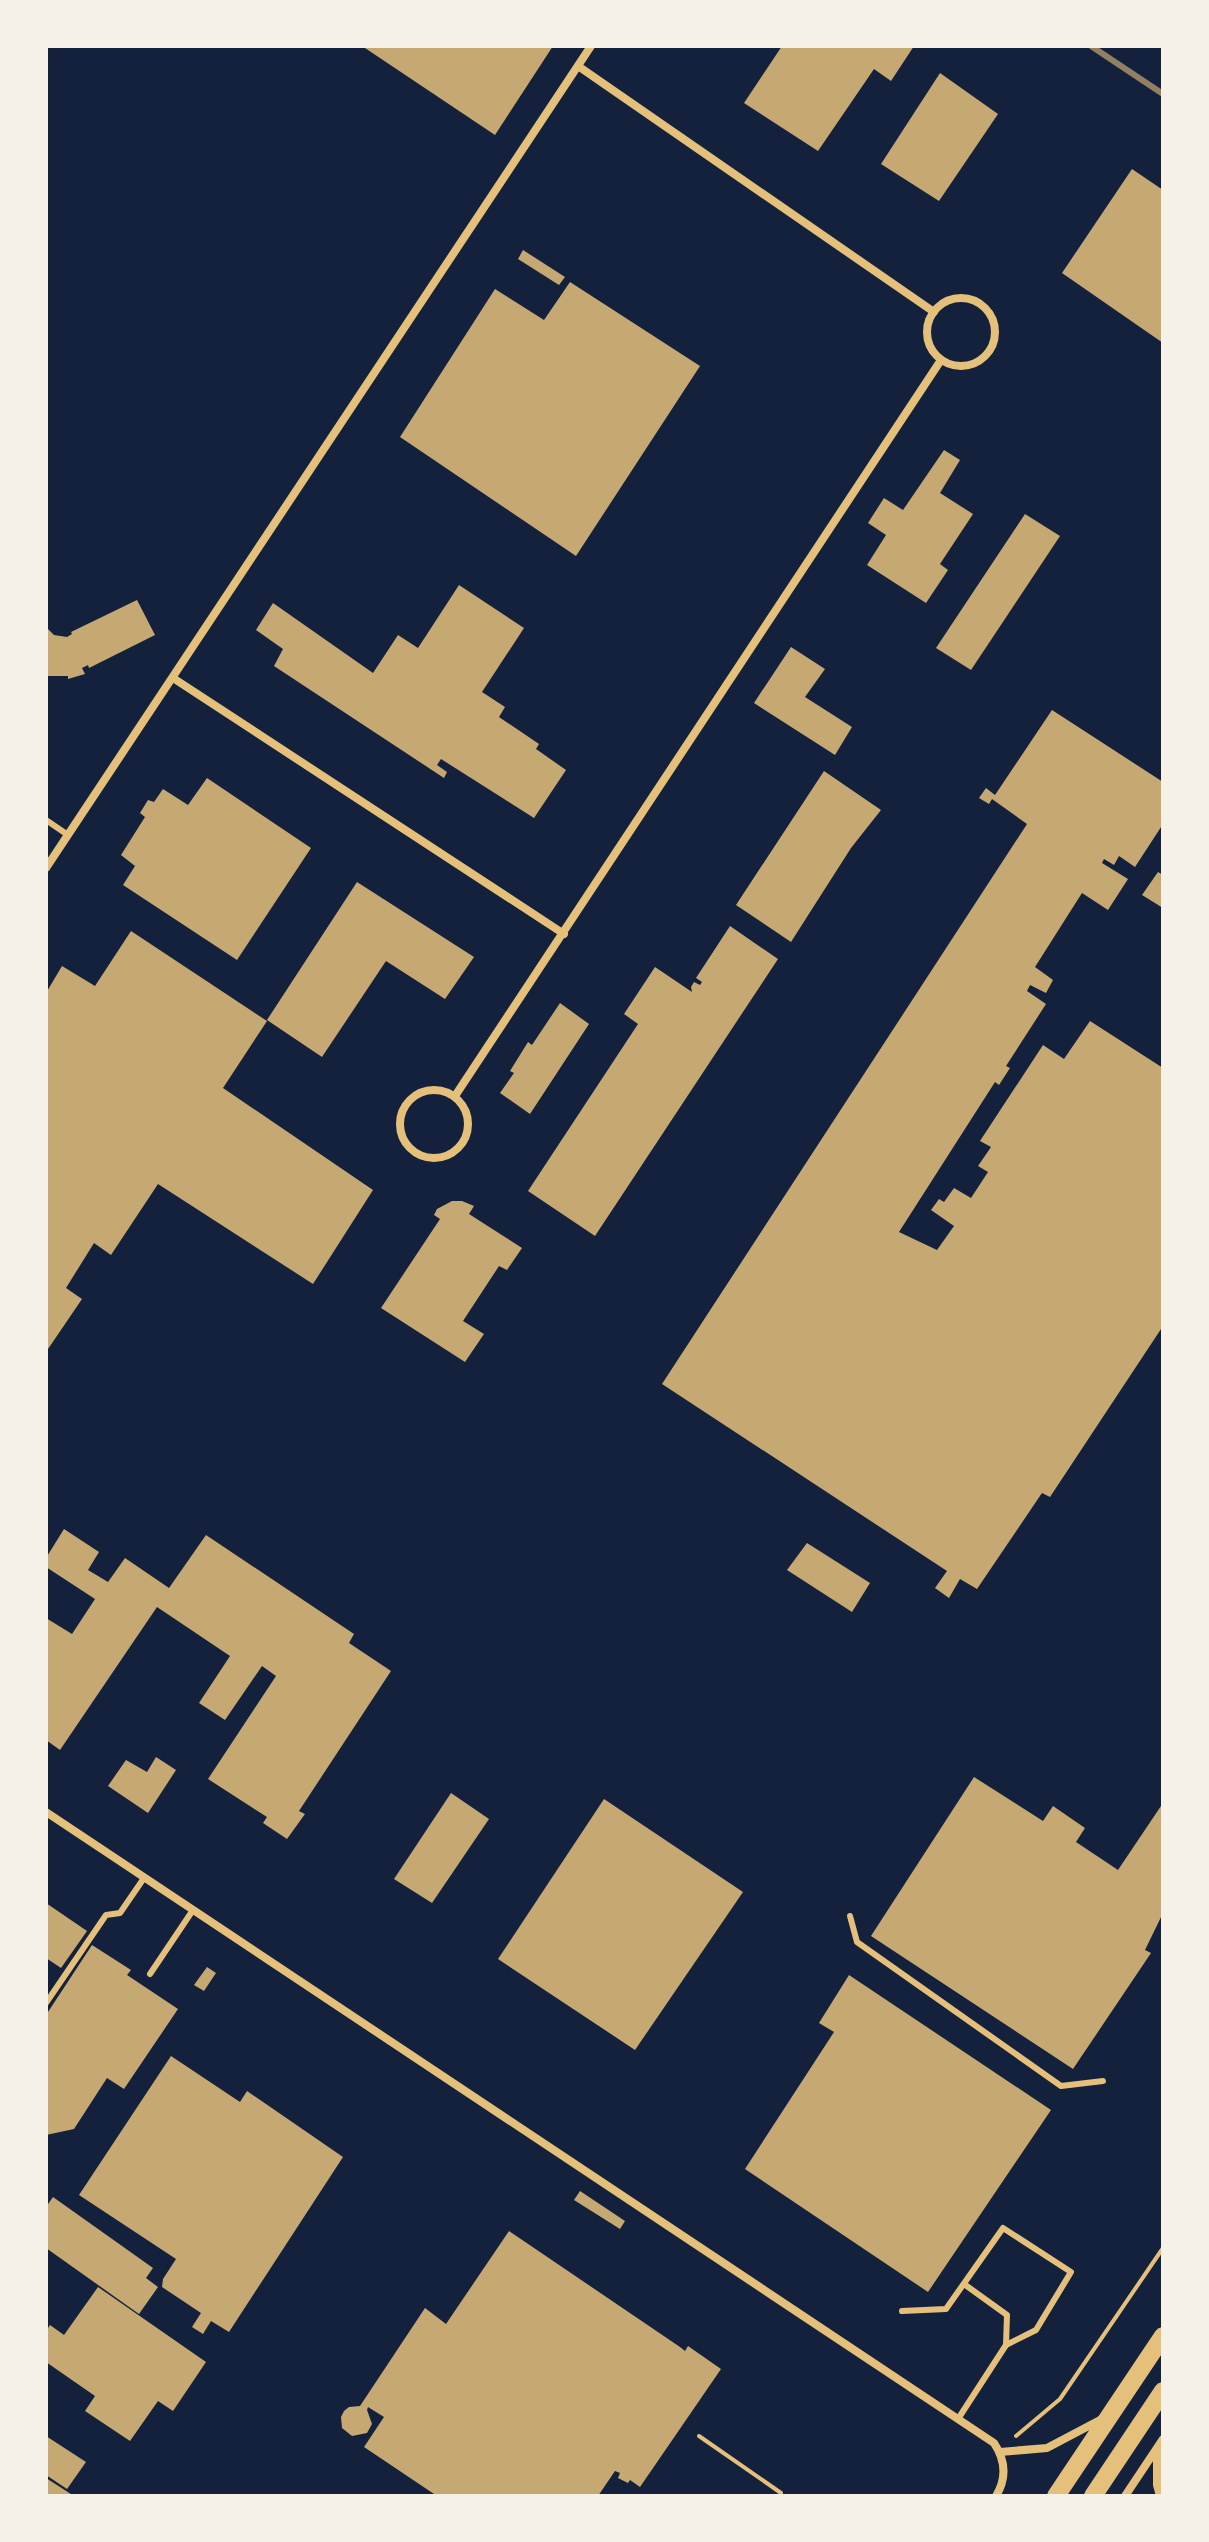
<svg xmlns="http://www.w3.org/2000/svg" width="1209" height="2542" font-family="'Nunito Sans',sans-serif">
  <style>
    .building { fill: #c6a872 }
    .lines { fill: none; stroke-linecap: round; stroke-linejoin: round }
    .path { stroke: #e5c07b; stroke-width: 4 }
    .service { stroke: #e5c07b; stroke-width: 6 }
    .minor { stroke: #e5c07b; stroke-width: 8 }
    .primary { stroke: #e5c07b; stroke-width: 18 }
    .rail { stroke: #918062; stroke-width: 6 }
  </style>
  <rect width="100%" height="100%" fill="#14213d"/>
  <g class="building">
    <path d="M362,46H553L495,135Z"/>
    <path d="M782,46H914L891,81L874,69L818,151L744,103Z"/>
    <path d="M940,73L998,114L939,201L881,164Z"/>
    <path d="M1132,169L1163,190V343L1062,273Z"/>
    <path d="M523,250L565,277L559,285L518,259Z"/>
    <path d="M570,282L700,366L576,556L400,437L495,289L544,320Z"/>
    <path d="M944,450L960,460L940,493L973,514L940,564L948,570L926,603L867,565L886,535L868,523L884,498L903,510Z"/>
    <path d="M1025,514L1060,536L971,670L936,648Z"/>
    <path d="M459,585L524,628L482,692L505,707L499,717L539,744L536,749L566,770L534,818L441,759L437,765L447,772L444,778L274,666L283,649L256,630L273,603L373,673L398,635L418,648Z"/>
    <path d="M137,600L155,635L89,668L88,665L82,668L85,674L68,679V676H46V627L54,635L67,637L72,634L71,632Z"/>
    <path d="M791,647L825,669L805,697L852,727L835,755L754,703Z"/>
    <path d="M1052,710L1163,782V824L1135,867L1119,856L1114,865L1104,859L1102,863L1128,879L1108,910L1082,893L1035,967L1053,980L1046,993L1030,985L1027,991L1046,1004L1006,1066L1010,1068L999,1085L995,1082L899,1232L937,1250L954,1226L931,1210L939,1199L944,1202L954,1188L971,1198L988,1172L978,1166L991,1147L980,1141L1043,1045L1064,1059L1090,1021L1163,1068V1326L1050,1497L1042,1493L977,1589L960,1579L949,1598L935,1588L947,1571L662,1384L1027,824L992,799L989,804L979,798L986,788L995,795Z"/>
    <path d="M824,771L881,810L851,848L791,942L736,905Z"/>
    <path d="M207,778L311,848L237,960L123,885L135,866L121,855L145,817L140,813L148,800L154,802L163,789L188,805Z"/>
    <path d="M1158,872L1163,875V908L1142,895Z"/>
    <path d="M357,882L474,957L445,999L386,961L322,1057L267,1020Z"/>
    <path d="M730,926L778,959L595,1236L528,1191L638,1024L624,1014L655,967L692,992L691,987L694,982L700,985L702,982L696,978Z"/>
    <path d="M131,931L267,1021L223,1088L373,1190L313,1284L158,1184L111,1255L94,1243L66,1288L82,1299L46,1352V993L62,966L95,986Z"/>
    <path d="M560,1003L589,1024L530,1114L500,1093L514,1073L510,1071L528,1042L532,1045Z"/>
    <path d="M452,1201H462L474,1206L469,1214L522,1248L507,1270L499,1266L463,1321L484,1334L465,1362L381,1308L440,1219L434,1215L437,1209Z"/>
    <path d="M64,1529L99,1552L88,1570L108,1582L125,1558L169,1588L206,1535L354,1634L349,1643L391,1671L299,1811L305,1814L287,1839L263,1823L267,1817L208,1779L276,1676L262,1666L225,1720L199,1703L230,1656L157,1607L60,1750L46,1740V1618L72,1634L95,1599L46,1567V1558Z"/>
    <path d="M807,1543L870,1583L852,1612L787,1570Z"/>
    <path d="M156,1757L176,1770L148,1813L108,1786L126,1760L147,1772Z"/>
    <path d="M974,1777L1043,1821L1053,1806L1085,1828L1076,1842L1118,1870L1163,1803V1913L1145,1950L1151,1953L1073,2069L871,1936Z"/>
    <path d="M451,1793L489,1819L432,1903L394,1879Z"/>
    <path d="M604,1799L743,1892L635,2050L498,1959Z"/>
    <path d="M46,1903L87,1931L61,1968L46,1958Z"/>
    <path d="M92,1945L131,1970L127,1975L178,2009L124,2089L107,2078L74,2129L46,2135V2015Z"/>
    <path d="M207,1967L216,1973L204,1991L194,1985Z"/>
    <path d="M849,1975L1051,2110L928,2292L745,2169L834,2032L819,2023Z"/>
    <path d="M171,2056L240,2102L247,2091L343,2157L229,2332L211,2321L203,2334L192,2327L201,2313L162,2287L163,2279L176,2259L79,2195Z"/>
    <path d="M580,2191L625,2221L620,2229L574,2200Z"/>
    <path d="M53,2197L153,2268L146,2278L158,2287L139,2314L46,2248V2207Z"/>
    <path d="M509,2231L680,2347L685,2351L688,2346L721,2369L640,2487L630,2480L628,2483L618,2478L620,2473L615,2471L598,2496H437L364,2447L384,2417L368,2407L367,2410L372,2424L367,2433L352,2436L342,2428L341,2417L344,2411L349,2407L360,2406L425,2308L446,2324Z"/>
    <path d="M98,2287L206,2362L173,2411L158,2401L130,2441L85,2411L95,2396L46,2362V2331L50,2325L64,2335Z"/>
    <path d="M46,2436L86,2462L67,2489L46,2475Z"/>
    <path d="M46,2478L74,2496H46Z"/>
  </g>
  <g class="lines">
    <g class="path">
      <path d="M699,2436L781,2493"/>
      <path d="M1016,2436L1060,2399L1163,2248"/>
    </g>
    <g class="service">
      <path d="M46,820L68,835"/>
      <path d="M850,1916L857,1942L1061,2086L1103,2081"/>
      <path d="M150,1974L193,1910"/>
      <path d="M46,2003L106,1915L120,1913L144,1878"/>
      <path d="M964,2284L1007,2315L1006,2345"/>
      <path d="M902,2311L946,2309L1003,2228L1071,2272L1036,2330L1006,2345L958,2419"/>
    </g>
    <g class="minor">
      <path d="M578,66L934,312"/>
      <circle cx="961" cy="332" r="34"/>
      <path d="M173,678L564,934"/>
      <path d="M46,868L591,46"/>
      <circle cx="434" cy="1124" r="34"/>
      <path d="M455,1096L941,360"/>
      <path d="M46,1812L994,2443C1006,2461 1007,2478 996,2496"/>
      <path d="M1157,2449V2485L1160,2496"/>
      <path d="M1000,2452L1047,2448L1102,2419"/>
      <path d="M1125,2496L1163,2439"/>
    </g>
    <g class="primary">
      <path d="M1056,2496L1163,2336"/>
      <path d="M1093,2496L1163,2391"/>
    </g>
    <path class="rail" d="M1091,46L1163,94"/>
  </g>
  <rect width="1209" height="2542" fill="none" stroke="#f6f1e7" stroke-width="96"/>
</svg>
